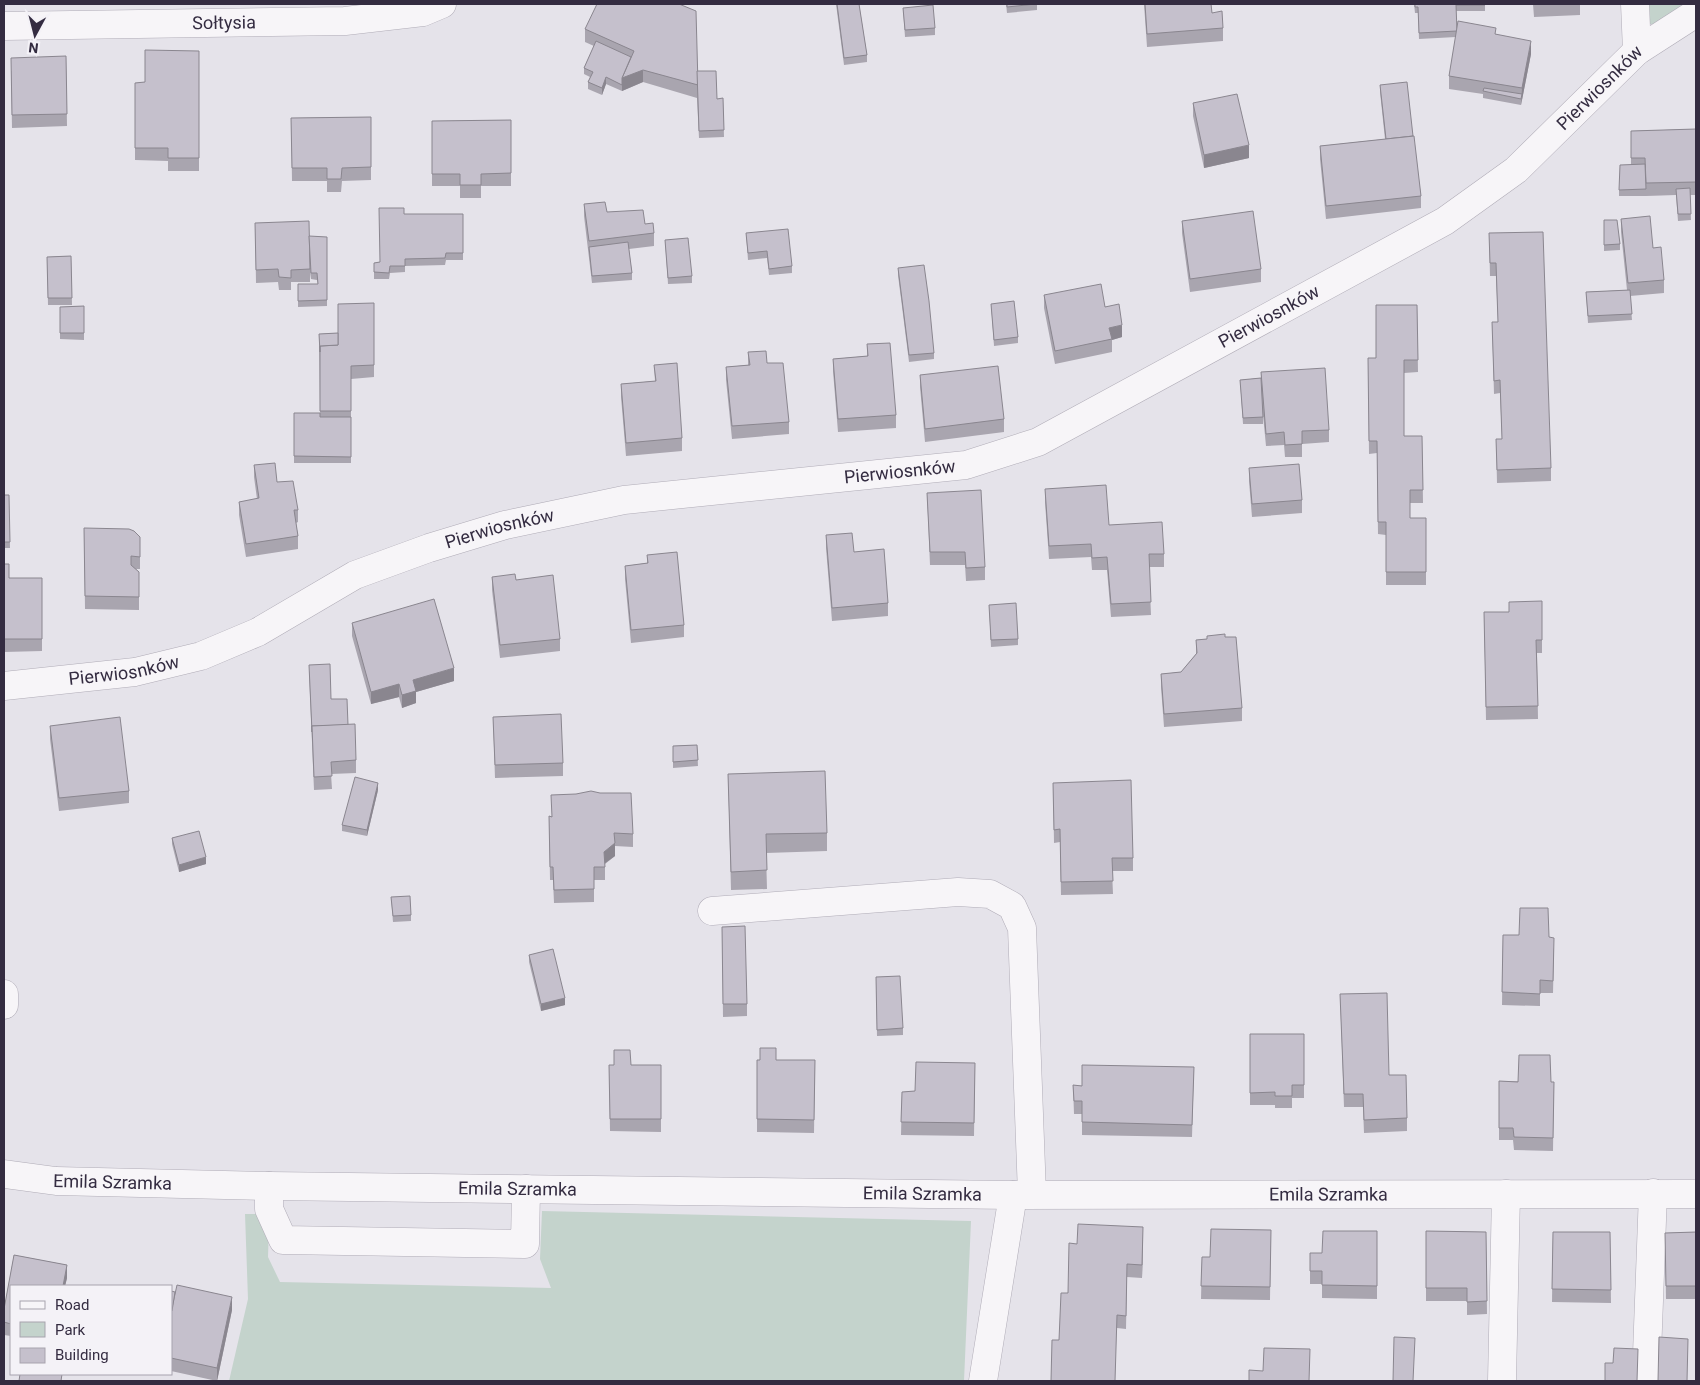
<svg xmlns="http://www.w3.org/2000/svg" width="1700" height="1385" font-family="Roboto,sans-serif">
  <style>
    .green { fill: #c4d3cc }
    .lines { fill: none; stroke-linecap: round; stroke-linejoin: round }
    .minor-casing { stroke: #b0acb7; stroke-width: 29 }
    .minor { stroke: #f7f5f8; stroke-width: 28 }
    .wall { fill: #a9a5af }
    .shaded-wall { fill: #8a868f }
    .building { fill: #c5c0cc; stroke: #8a868f }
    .labels { text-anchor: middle; stroke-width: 5; stroke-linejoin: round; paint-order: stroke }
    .street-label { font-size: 18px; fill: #342c41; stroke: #f4f2f7 }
  </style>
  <rect width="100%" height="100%" fill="#e5e3ea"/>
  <g class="green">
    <path d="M1644,4H1683L1656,24H1646Z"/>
    <path d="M542,1211L971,1221L964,1381H229L248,1299L245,1214H262L269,1225L268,1257L280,1282L551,1288L540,1259Z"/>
  </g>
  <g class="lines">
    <g class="minor-casing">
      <g id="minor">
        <path d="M1635,4L1637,51"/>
        <path id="s1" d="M4,26L345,21L423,12L442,4"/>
        <path id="s2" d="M4,686L135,672L201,656L258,632L355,575L429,548L505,525L624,500L966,465L1038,442L1445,221L1516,170L1637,51L1696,13"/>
        <path d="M712,911L958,892L990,894L1012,906L1022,928L1032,1194"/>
        <path d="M4,994V1005"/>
        <path id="s3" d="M4,1174L56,1181L269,1186L1013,1195L1696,1194"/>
        <path d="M269,1186V1209L283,1240L525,1244L526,1189"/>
        <path d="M983,1381L1013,1195"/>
        <path d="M1502,1381L1506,1194"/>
        <path d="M1646,1381L1653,1193"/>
      </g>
    </g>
    <use href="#minor" class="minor"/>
  </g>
  <g class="wall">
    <path d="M836,4H859L867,55V62L844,65Z"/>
    <path d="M1006,4H1037V10L1007,13Z"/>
    <path d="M1144,4H1211L1212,13L1223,28V41L1147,47Z"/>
    <path d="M1414,4H1485V11H1456L1457,29L1496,34L1531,54L1521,105L1483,98V94L1449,89V76L1456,37L1419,39L1418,13H1415Z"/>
    <path d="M1533,4H1580V15L1534,17Z"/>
    <path d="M903,8L935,28V35L905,37Z"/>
    <path d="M585,29L697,71L717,99L723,98L724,137L699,138L697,98L643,82L622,91L606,84L602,95L588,89V82L590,77L584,74V68L594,46L585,42Z"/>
    <path d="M199,51V171H168V161L135,160V83L145,82Z"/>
    <path d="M66,56L67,126L12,128L11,71Z"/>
    <path d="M1380,85L1413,136L1421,196V208L1326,219L1320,159V146L1385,139L1380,92Z"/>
    <path d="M1193,103L1249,158L1204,168L1193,116Z"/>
    <path d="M371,117V180L342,181L341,192H327V181H292L291,118Z"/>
    <path d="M511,120V186H481V198H460V186H432V121Z"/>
    <path d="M1696,129V195H1690L1691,220L1678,221L1676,195L1646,196V195V196H1619V190L1631,165V131Z"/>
    <path d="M584,204L607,212L645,224L654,233V246L629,249L632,273V280L592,283L584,216Z"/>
    <path d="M404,214H463V260H446L445,265L405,266V272L390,273L389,279H374V263L380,262Z"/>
    <path d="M1621,219L1653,248L1664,280V293L1630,296L1632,320L1588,323L1586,292L1627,290L1621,232Z"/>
    <path d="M1604,220L1620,244V250L1604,251Z"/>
    <path d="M1182,221L1261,269V282L1190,292L1182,233Z"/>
    <path d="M255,223L309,239L327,237V306L298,307V284H318L317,280L311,279L310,272V282H291V290H279L278,282L256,283Z"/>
    <path d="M746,233L792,266V273L769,275L767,258L748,260Z"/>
    <path d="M1489,233L1551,468V481L1497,483L1496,439H1502L1500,393L1494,394L1492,322H1498L1496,276H1490Z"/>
    <path d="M665,240L692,276V283L668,284Z"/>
    <path d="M71,256L72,305H48L47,257Z"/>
    <path d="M898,268L934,353V359L909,362L898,275Z"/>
    <path d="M1044,295L1105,307L1122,337L1112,340V352L1055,364L1044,308Z"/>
    <path d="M374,303V377L351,379V463H294V413H320L319,334L338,333Z"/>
    <path d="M991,304L1018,337V343L994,346Z"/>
    <path d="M1417,305L1418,372L1404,373V436H1422L1423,503H1410V518H1426V585H1386V535L1378,534L1377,453L1369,454L1368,358H1376Z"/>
    <path d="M84,306V340L60,339V307Z"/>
    <path d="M867,344L896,415V428L838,432L833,371V359L867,356Z"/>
    <path d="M748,352L789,422V434L732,439L726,380V367L748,365Z"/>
    <path d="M654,365L682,438V451L626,456L621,397V384L655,381Z"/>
    <path d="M1261,372L1329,430V442L1302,444V457H1285L1284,445L1266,446L1263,415V424H1243L1240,380L1261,378Z"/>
    <path d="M920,375L1004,419V432L925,442L920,387Z"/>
    <path d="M254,465L277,482L298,510V522L296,523L298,536V549L246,557L239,515V502L257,499L254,477Z"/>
    <path d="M1249,468L1302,500V513L1252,517L1249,481Z"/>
    <path d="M1045,489L1109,525L1164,554V567H1149L1151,615L1111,617L1107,570H1092L1091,557L1049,559L1045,502Z"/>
    <path d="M927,493L985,567V580L966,581L965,565H930Z"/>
    <path d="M4,495H9L10,548H4Z"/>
    <path d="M84,528L140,537V569H136L139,572V610L85,609Z"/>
    <path d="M826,535L854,552L888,603V616L832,621L826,548Z"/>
    <path d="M647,555L684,625V637L631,643L625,579V566L647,563Z"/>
    <path d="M4,564L9,578H42V651L4,652Z"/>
    <path d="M492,577L516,580L560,639V651L500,658L492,590Z"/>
    <path d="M1542,601V653H1537L1538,719L1486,720L1484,612H1509Z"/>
    <path d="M989,605L1018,639V645L991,647Z"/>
    <path d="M352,623L454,681L416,692V703L402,708L399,697L371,704L352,636Z"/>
    <path d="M1207,636L1242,708V721L1164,727L1161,687V674L1181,672L1196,654V640L1207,639Z"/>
    <path d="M309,671L331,699L348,725L356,760V773L331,774L332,789L314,790Z"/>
    <path d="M493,717L563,763V776L495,778Z"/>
    <path d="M50,726L129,791V803L59,811L50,739Z"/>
    <path d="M697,745L698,766L673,768V746Z"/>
    <path d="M728,774L827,833V851L766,853L767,889L731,890Z"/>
    <path d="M1053,783L1133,858V871H1112L1113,894L1061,895L1060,842L1054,843Z"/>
    <path d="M378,790L367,836L342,831V825Z"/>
    <path d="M549,816L633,834V847L615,846V856L605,864V880H594V902L554,903L553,880H550Z"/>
    <path d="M172,838L206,864L179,872L172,844Z"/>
    <path d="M391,897L411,915V921L393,922Z"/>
    <path d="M722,927L747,1004V1016L723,1017Z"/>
    <path d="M1503,935L1549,937L1554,950L1553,993H1540V1006L1502,1005Z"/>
    <path d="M529,955L565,1005L541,1011L529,962Z"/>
    <path d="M876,977L903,1028V1035L877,1036Z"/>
    <path d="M1340,994L1407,1118V1131L1364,1133L1363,1107H1344Z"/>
    <path d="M1250,1034H1304V1098H1292V1108H1275V1105H1250Z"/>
    <path d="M757,1060H815L814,1133L757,1132Z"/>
    <path d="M975,1063L974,1136L901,1135L902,1092L915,1091Z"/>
    <path d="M609,1065H661V1132L610,1131Z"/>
    <path d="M1194,1067L1192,1137L1082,1135V1114H1074L1073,1085L1082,1086Z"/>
    <path d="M1499,1081L1554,1082L1553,1151L1514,1150L1513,1140H1499Z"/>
    <path d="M1271,1230L1270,1300L1201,1299L1202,1257H1210Z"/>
    <path d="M1377,1231V1299L1322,1298V1284H1310V1271L1322,1253Z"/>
    <path d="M1426,1231L1486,1232L1487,1314L1467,1315V1301H1426Z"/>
    <path d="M1553,1232H1610L1611,1303L1552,1302Z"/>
    <path d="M1696,1232V1299H1666L1665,1233Z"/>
    <path d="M1143,1240L1142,1278L1127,1277L1126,1329L1117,1328L1059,1340L1077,1244Z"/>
    <path d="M14,1255L67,1265V1278L65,1286H11V1336L4,1335V1309Z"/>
    <path d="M171,1291L232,1310L217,1381L171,1371Z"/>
  </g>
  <g class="shaded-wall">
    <path d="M1531,41V54L1521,105L1522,88Z"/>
    <path d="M643,70V82L622,91V78Z"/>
    <path d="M606,77V84L602,95V88Z"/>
    <path d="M1249,145V158L1204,168V155Z"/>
    <path d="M1122,325V337L1112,340L1109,328Z"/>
    <path d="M454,668V681L416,692V703L402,708V695L413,680Z"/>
    <path d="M399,684V697L371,704V692Z"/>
    <path d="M378,783V790L367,836V830Z"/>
    <path d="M615,843V856L604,864V852Z"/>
    <path d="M206,857V864L179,872V865Z"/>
    <path d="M565,998V1005L541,1011V1004Z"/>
    <path d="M1143,1227V1240L1142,1278V1265Z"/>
    <path d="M67,1265V1278L65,1286H63Z"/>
    <path d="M232,1297V1310L217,1381V1368Z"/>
  </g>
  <g class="building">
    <path d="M597,4H679L696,11L698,85L643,70L622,78L634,51L585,29Z"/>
    <path d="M837,4H859L867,55L844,58Z"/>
    <path d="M1007,4H1036L1007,7Z"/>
    <path d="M1145,4H1211L1212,13L1222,11L1223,28L1147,34Z"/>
    <path d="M1415,4H1485V5H1456L1457,31L1419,33L1418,7H1415Z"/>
    <path d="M933,5L935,28L905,30L903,8Z"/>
    <path d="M1458,21L1496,28L1495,34L1531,41L1522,88L1449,76Z"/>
    <path d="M596,41L631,57L622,78V85L606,77L602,88L588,82L593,72L584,68Z"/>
    <path d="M145,50L199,51V158H168V148H135V83L145,82Z"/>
    <path d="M66,56L67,114L12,115L11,58Z"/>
    <path d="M697,71H716L717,99L723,98L724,130L699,131Z"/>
    <path d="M1407,82L1413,136L1386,139L1380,85Z"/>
    <path d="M1484,88L1522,94L1521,99L1483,91Z"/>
    <path d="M1237,94L1249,145L1204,155L1193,103Z"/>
    <path d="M371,117V167L342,168L341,179H327V168H292L291,118Z"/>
    <path d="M511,120V173L481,174V185H460V174H432V121Z"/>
    <path d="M1696,129V182L1646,183L1645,158H1631V131Z"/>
    <path d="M1414,136L1421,196L1326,206L1320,146Z"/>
    <path d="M1645,164L1646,189L1619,190L1620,165Z"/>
    <path d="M1690,188L1691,214H1678L1676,189Z"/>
    <path d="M605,202L607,212L643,210L645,224L653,223L654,233L589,241L584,204Z"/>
    <path d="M379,208H404V214H463V253H446L445,258L405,259V266H390L389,273L374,272V263L380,262Z"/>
    <path d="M1253,211L1261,269L1190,279L1182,221Z"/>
    <path d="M1650,216L1653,248L1661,247L1664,280L1628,283L1621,219Z"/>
    <path d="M1604,220H1617L1620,244L1604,245Z"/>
    <path d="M309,221L310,269L291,270V278L279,277L278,269L256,270L255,223Z"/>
    <path d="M788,229L792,266L769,269L767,251L748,253L746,233Z"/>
    <path d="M1543,232L1551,468L1497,470L1496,439H1502L1501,410L1500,380L1494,381L1492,322H1498L1496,263H1490L1489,233Z"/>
    <path d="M309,236L327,237V300L298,301V284H318L317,273H311Z"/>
    <path d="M688,238L692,276L668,278L665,240Z"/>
    <path d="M628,242L632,273L592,276L589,247Z"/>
    <path d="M71,256L72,298H48L47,257Z"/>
    <path d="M924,265L929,301L934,353L909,355L898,268Z"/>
    <path d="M1101,284L1105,307L1119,304L1122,325L1109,328L1112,339L1055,351L1044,295Z"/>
    <path d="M1630,290L1632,314L1588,316L1586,292Z"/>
    <path d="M1014,301L1018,337L994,340L991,304Z"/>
    <path d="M374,303V365L351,366V411H320V346L338,345V304Z"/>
    <path d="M1376,305H1417L1418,360H1404V436H1422L1423,490H1410V518H1426V572H1386V522H1378L1377,441H1369L1368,358H1376Z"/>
    <path d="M84,306V333H60V307Z"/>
    <path d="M338,333V345L320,346V352L319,334Z"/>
    <path d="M890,343L896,415L838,419L833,359L868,356L867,344Z"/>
    <path d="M766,351L767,363H783L789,422L732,426L726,367L750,365L748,352Z"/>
    <path d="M677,363L682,438L626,443L621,384L656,381L654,365Z"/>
    <path d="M998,366L1004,419L925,429L920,375Z"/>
    <path d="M1325,368L1329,430L1302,431V444L1285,445L1284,432L1266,434L1261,372Z"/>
    <path d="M1261,378L1263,417L1243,418L1240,380Z"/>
    <path d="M294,413H320V417H351V457L294,456Z"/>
    <path d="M275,463L277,482L293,481L298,510H294L298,536L246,544L239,502L259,498L254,465Z"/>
    <path d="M1299,464L1302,500L1252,504L1249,468Z"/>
    <path d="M1106,485L1109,525L1162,522L1164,554H1149L1151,602L1111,604L1107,557L1092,558L1091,544L1049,546L1045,489Z"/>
    <path d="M981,490L985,567L966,568L965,552H930L927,493Z"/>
    <path d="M4,495H9L10,542H4Z"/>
    <path d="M84,528L129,529L134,531L140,537V557L131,556V565L139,572V597L85,596Z"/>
    <path d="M852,533L854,552L884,549L888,603L832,608L826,535Z"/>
    <path d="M677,552L684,625L631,630L625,566L648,563L647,555Z"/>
    <path d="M4,564H9V578H42V639H4Z"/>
    <path d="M515,574L516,580L553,575L560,639L500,645L492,577Z"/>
    <path d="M434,599L454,668L413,680L416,691L402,695L399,684L371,692L352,623Z"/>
    <path d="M1542,601V640H1536L1538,706L1486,707L1484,612H1509V602Z"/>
    <path d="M1016,603L1018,639L991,640L989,605Z"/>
    <path d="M1225,634V637H1236L1242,708L1164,714L1161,674L1181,672L1197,653L1196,640L1207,639V636Z"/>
    <path d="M330,664L331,699H347L348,725L312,726V732L309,665Z"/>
    <path d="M561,714L563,763L495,765L493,717Z"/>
    <path d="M120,717L129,791L59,798L50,726Z"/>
    <path d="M355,724L356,760L331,762L332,776L314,777L312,726Z"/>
    <path d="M697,745L698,760L673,762V746Z"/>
    <path d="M825,771L827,833L766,834L767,870L731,872L728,774Z"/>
    <path d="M355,777L378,783L367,830L342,825Z"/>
    <path d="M1131,780L1133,858H1112L1113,881L1061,882L1060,829L1054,830L1053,783Z"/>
    <path d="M591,791L600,793H631L633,834L614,833L615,843L604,852L605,867H594V889L554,890L553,867H550L549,816L552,817L551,795L576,794Z"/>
    <path d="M199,831L206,857L179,865L172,838Z"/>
    <path d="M410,896L411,915L393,916L391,897Z"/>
    <path d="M1520,908H1548L1549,937L1554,938L1553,981L1540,980V994L1502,992L1503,935H1519Z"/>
    <path d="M745,926L747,1004H723L722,927Z"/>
    <path d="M553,949L565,998L541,1004L529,955Z"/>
    <path d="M900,976L903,1028L877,1030L876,977Z"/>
    <path d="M1387,993L1389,1075H1406L1407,1118L1364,1120L1363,1094H1344L1340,994Z"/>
    <path d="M1250,1034H1304V1085H1292V1096H1275V1092L1250,1093Z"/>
    <path d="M760,1048H776V1060H815L814,1120L757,1119V1060H760Z"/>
    <path d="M614,1050H630L631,1065H661V1119H610L609,1065H614Z"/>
    <path d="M1519,1055H1550L1551,1082H1554L1553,1138L1514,1137L1513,1128H1499V1081L1518,1082Z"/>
    <path d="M916,1062L975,1063L974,1123L901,1122L902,1092L915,1091Z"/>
    <path d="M1082,1065L1194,1067L1192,1125L1082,1122V1101H1074L1073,1085L1082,1086Z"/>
    <path d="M1078,1224L1143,1227L1142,1265L1127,1264L1126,1316L1117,1315L1115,1381H1051L1052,1340H1059L1061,1293H1068L1069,1243L1077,1244Z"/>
    <path d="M1211,1229L1271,1230L1270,1287L1201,1286L1202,1257H1210Z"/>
    <path d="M1323,1231H1377V1286L1322,1285V1271H1310V1253H1322Z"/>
    <path d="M1426,1231L1486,1232L1487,1301L1467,1302V1288H1426Z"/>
    <path d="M1553,1232H1610L1611,1290L1552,1289Z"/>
    <path d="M1696,1232V1286H1666L1665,1233Z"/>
    <path d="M14,1255L67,1265L63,1286H11V1324L4,1322V1309Z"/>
    <path d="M177,1285L232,1297L217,1368L171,1358V1312Z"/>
    <path d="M171,1291L175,1292L172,1311H171Z"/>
    <path d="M1394,1337L1415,1338L1413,1381H1393Z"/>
    <path d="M1659,1337L1688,1339L1687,1381H1658Z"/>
    <path d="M1264,1348L1310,1349L1309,1381H1249V1370L1263,1371Z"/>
    <path d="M1614,1348L1638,1349L1637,1381H1605V1363H1613Z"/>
    <path d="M20,1374H62L61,1381H19Z"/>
  </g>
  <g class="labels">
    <g class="street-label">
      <text dy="6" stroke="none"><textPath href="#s1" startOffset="220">Sołtysia</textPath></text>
      <text dy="6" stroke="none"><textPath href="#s2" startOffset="1741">Pierwiosnków</textPath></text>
      <text dy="6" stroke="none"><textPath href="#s2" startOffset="1336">Pierwiosnków</textPath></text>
      <text dy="6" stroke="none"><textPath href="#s2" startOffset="931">Pierwiosnków</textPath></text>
      <text dy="6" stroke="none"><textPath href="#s2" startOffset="526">Pierwiosnków</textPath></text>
      <text dy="6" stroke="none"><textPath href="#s2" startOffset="121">Pierwiosnków</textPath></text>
      <text dy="6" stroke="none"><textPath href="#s3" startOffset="109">Emila Szramka</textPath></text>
      <text dy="6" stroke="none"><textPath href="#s3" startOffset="514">Emila Szramka</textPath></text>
      <text dy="6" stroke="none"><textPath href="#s3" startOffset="919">Emila Szramka</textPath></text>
      <text dy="6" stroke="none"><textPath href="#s3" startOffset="1325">Emila Szramka</textPath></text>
    </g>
  </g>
  <rect width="1700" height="1385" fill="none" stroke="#342c41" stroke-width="10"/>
  <rect x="10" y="1285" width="162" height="90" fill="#f4f2f7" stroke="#a7a3ae"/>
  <rect x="20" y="1301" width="25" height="8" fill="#f7f5f8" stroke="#a7a3ae"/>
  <text x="55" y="1310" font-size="15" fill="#342c41">Road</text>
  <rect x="20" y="1322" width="25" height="15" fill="#c4d3cc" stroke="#a7a3ae"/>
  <text x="55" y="1335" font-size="15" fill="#342c41">Park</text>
  <rect x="20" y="1348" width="25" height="15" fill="#c5c0cc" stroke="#a7a3ae"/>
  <text x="55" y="1360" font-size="15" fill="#342c41">Building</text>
  <g transform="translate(35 35) rotate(187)" stroke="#f4f2f7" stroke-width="4" paint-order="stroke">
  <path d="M0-4L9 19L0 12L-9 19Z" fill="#342c41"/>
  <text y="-8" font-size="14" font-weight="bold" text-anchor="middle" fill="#342c41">N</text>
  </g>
</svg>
